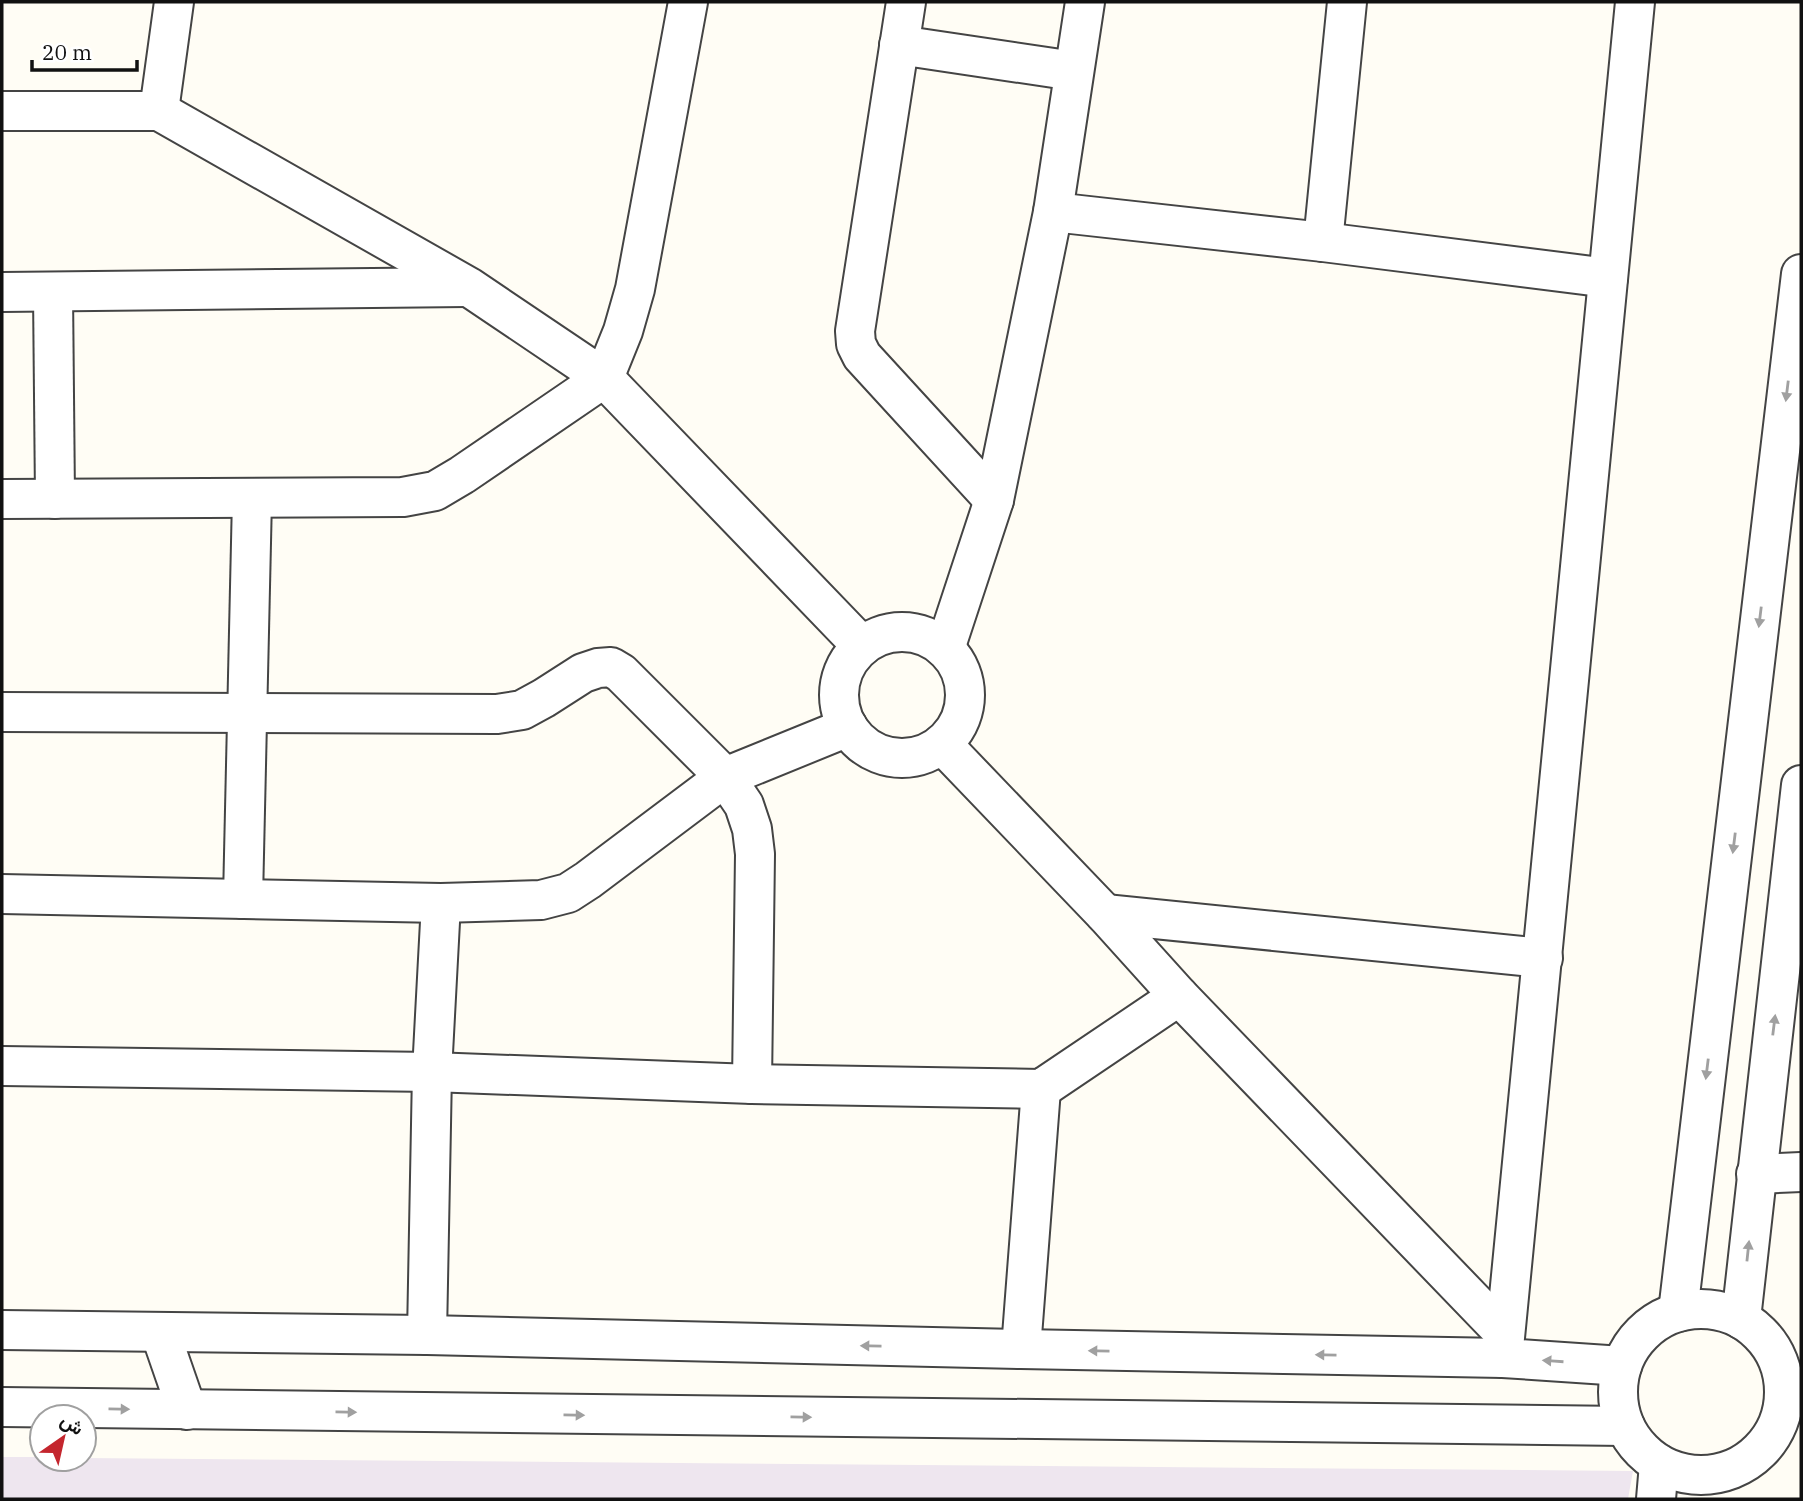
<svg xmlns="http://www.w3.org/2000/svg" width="1803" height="1501" font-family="'IBM Plex Serif',Vazirmatn,serif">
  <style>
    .industrial { fill: #eee6ef }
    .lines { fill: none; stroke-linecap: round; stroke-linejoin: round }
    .minor-casing { stroke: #444; stroke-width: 42 }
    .minor { stroke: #fff; stroke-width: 38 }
    .oneway { fill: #a0a0a0 }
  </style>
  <rect width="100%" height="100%" fill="#fffdf5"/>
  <path class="industrial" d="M2,1457H42V1459H84V1458L1633,1471L1628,1499H2Z"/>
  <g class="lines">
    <g class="minor-casing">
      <g id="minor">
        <path d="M906,2L855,331L856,344L862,356L994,500"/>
        <path d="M899,45L1074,71"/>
        <path d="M2,111H159L469,287L604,378L862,646"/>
        <path d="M159,111L174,2"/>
        <path d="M1053,212L1323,242L1608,278"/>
        <path d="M1323,242L1347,2"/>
        <path d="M2,292L467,287"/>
        <path d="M53,292L55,499"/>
        <path d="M2,499L403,497L435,491L462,475L604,378L623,331L635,289L688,2"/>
        <circle cx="902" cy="695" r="63"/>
        <path d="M945,649L994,500L1053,212L1085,2"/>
        <path d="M2,712L497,714L522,710L544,698L583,673L598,668L611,667L621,673L725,777L744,805L752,829L755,854L752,1084"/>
        <path d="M942,744L1105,914L1179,996L1505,1334"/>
        <path d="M2,894L441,903L541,900L568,893L588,880L725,777L848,727"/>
        <path d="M243,899L252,498"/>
        <path d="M1105,914L1543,958"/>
        <path d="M2,1066L432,1072L752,1084L1041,1089L1179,996"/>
        <path d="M1756,1174L1801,1172"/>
        <circle cx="1701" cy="1392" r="83"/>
        <path d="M1678,1312L1801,274"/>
        <path d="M1741,1319L1801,785"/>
        <path d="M2,1330L427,1335L1021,1349L1503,1358L1622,1366"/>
        <path d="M160,1332L187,1410"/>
        <path d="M427,1335L432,1072L441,903"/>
        <path d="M1021,1349L1041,1089"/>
        <path d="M1503,1358L1635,2"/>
        <path d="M2,1407L1625,1426"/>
        <path d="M1656,1499L1659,1464"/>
      </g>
    </g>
    <use href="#minor" class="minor"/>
  </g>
  <defs><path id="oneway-solid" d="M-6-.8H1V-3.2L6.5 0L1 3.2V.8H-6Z" transform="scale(1.75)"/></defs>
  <g class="oneway">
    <use href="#oneway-solid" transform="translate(1787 391) rotate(97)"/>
    <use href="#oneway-solid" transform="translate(1760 617) rotate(97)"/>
    <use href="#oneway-solid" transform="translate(1734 843) rotate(97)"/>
    <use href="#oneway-solid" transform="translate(1774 1025) rotate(-83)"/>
    <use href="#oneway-solid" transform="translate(1707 1069) rotate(97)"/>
    <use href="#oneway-solid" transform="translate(1748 1251) rotate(-84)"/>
    <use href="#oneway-solid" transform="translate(871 1346) rotate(-179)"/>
    <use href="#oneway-solid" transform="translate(1099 1351) rotate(-179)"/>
    <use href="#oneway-solid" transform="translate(1326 1355) rotate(-179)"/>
    <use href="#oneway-solid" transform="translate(1553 1361) rotate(-176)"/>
    <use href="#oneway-solid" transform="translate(119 1409) rotate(1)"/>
    <use href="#oneway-solid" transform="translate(346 1412) rotate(1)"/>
    <use href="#oneway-solid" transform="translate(574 1415) rotate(1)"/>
    <use href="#oneway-solid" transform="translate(801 1417) rotate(1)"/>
  </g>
  <rect width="1803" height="1501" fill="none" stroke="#111111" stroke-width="7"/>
  <g transform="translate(63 1438) rotate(34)"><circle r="33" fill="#ffffff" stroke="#a0a0a0" stroke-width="2"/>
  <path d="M0-5L12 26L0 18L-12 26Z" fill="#c4262e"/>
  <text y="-10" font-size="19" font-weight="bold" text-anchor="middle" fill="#111111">ش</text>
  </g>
  <path d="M32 60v10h105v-10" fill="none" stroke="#111111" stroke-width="3.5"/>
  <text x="42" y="60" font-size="21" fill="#111111" stroke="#ffffff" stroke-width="5" paint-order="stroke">20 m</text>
</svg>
